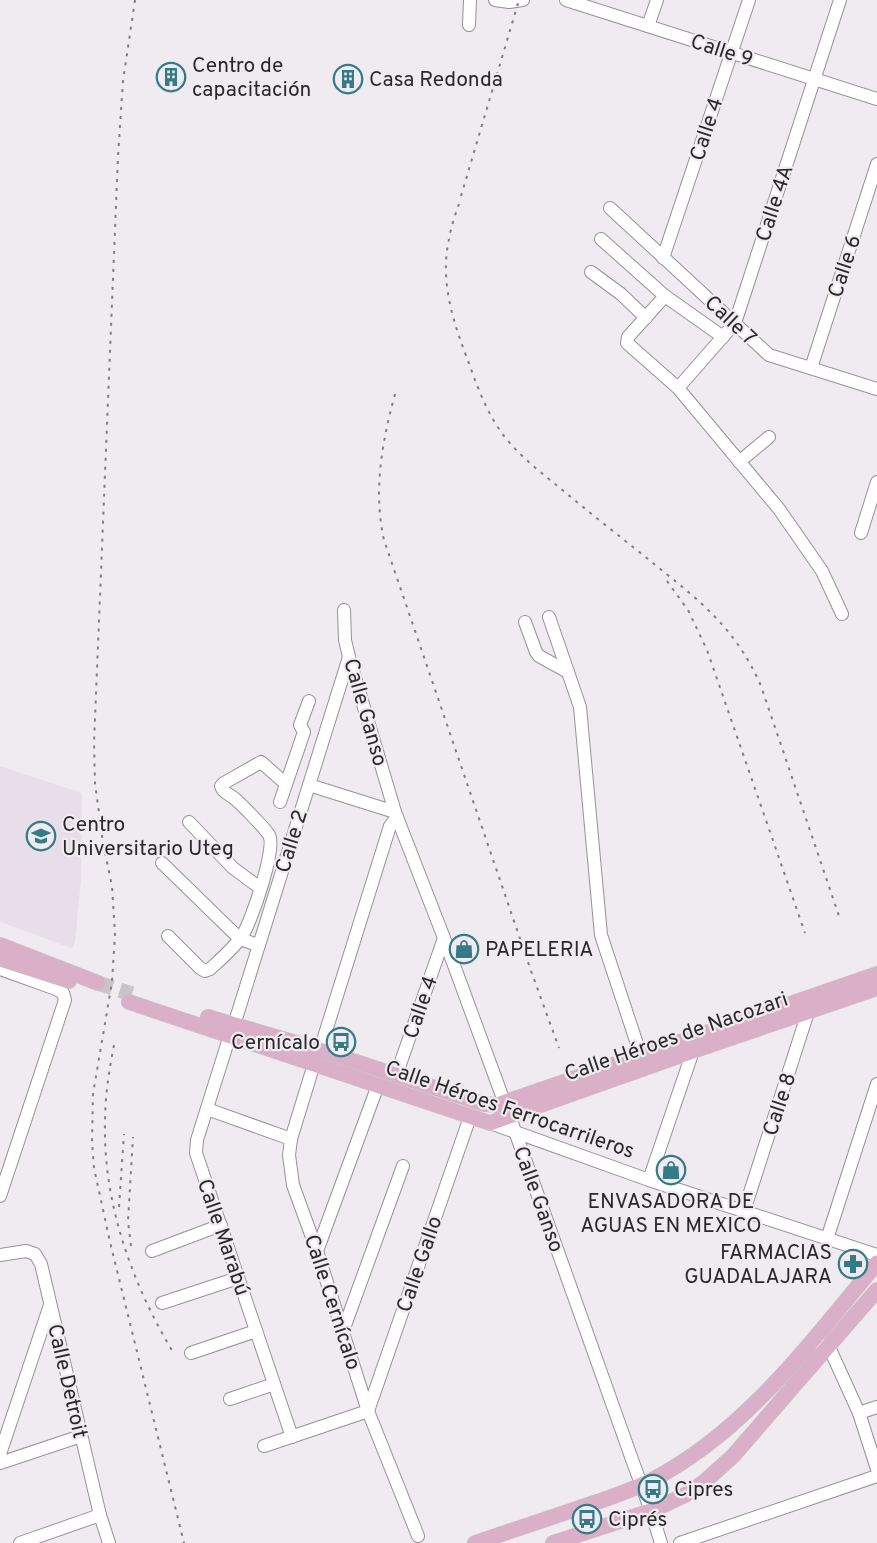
<svg xmlns="http://www.w3.org/2000/svg" width="877" height="1543" font-family="Overpass,sans-serif">
  <style>
    .built { fill: #e8dee9 }
    .lines { fill: none; stroke-linecap: round; stroke-linejoin: round }
    .major-tunnel { stroke: #c8c4c8; stroke-width: 15; stroke-dasharray: 15 8; stroke-linecap: butt }
    .minor-casing { stroke: #969296; stroke-width: 14 }
    .major-casing { stroke: #c8c7c8; stroke-width: 16 }
    .minor { stroke: #fff; stroke-width: 12 }
    .major { stroke: #dab0c9; stroke-width: 15 }
    .rail { stroke: #807e80; stroke-width: 2; stroke-dasharray: 3 6; stroke-linecap: butt }
    .labels { text-anchor: middle; stroke-width: 4.5; stroke-linejoin: round; paint-order: stroke }
    .street-label { font-size: 21px; fill: #2a292a; stroke: #efebf0 }
    .poi-label { font-size: 21px; fill: #2a292a; stroke: #efebf0; text-anchor: start }
  </style>
  <rect width="100%" height="100%" fill="#efebf0"/>
  <path class="built" d="M0,766L82,793L81,879L75,942L72,948L0,922Z"/>
  <g class="lines">
    <path class="major-tunnel" d="M98,983L132,994"/>
    <g class="minor-casing">
      <g id="minor">
        <path d="M495,0L509,2L523,0"/>
        <path d="M566,0L877,99"/>
        <path d="M469,25L470,0"/>
        <path d="M648,26L657,0"/>
        <path d="M610,208L769,355L877,389"/>
        <path d="M601,239L665,296L723,337"/>
        <path d="M663,258L749,0"/>
        <path d="M591,272L621,294L646,318"/>
        <path d="M665,296L628,337L627,343L678,388L779,509L822,571L842,614"/>
        <path d="M811,368L877,164"/>
        <path d="M678,388L735,323L840,0"/>
        <path d="M739,462L769,437"/>
        <path d="M861,533L877,482"/>
        <path d="M344,610L345,640L349,657L395,812L444,938L516,1134L634,1465L651,1511L661,1543"/>
        <path d="M549,617L580,707L601,935L641,1056"/>
        <path d="M525,622L536,652L539,656L568,672"/>
        <path d="M309,785L395,812"/>
        <path d="M280,802L304,732L300,725L309,701"/>
        <path d="M189,822L233,868L260,888"/>
        <path d="M162,863L240,939L258,945"/>
        <path d="M168,936L200,968L205,971L210,969C221,959 234,948 242,936C251,923 277,847 269,835C263,826 242,805 234,798C229,794 223,793 221,786L224,783L261,762L286,784"/>
        <path d="M0,969L56,989L63,993L65,1000L0,1196"/>
        <path d="M234,1025L349,657"/>
        <path d="M230,1035L197,1140L196,1153L292,1437"/>
        <path d="M320,1050L390,826L397,817"/>
        <path d="M314,1064L291,1139L289,1155L293,1185L317,1251L368,1411L418,1536"/>
        <path d="M396,1076L444,938"/>
        <path d="M207,1109L291,1139"/>
        <path d="M490,1123L649,1180L877,1255"/>
        <path d="M649,1180L693,1051"/>
        <path d="M744,1211L810,1006"/>
        <path d="M827,1239L877,1084"/>
        <path d="M152,1251L221,1225"/>
        <path d="M317,1251L378,1085"/>
        <path d="M0,1255L26,1251L35,1254L41,1264L100,1515L109,1543"/>
        <path d="M162,1303L238,1278"/>
        <path d="M343,1331L403,1166"/>
        <path d="M812,1341L829,1347L859,1413L877,1469"/>
        <path d="M191,1353L256,1331"/>
        <path d="M230,1399L274,1384"/>
        <path d="M859,1413L877,1407"/>
        <path d="M264,1446L368,1411L470,1117"/>
        <path d="M0,1454L50,1305"/>
        <path d="M0,1463L81,1436"/>
        <path d="M20,1543L100,1515"/>
        <path d="M680,1543L877,1476"/>
      </g>
    </g>
    <g class="major-casing">
      <g id="major">
        <path d="M0,945L98,983"/>
        <path d="M0,959L69,981"/>
        <path d="M129,1002L490,1123L693,1051L877,988"/>
        <path d="M208,1017L320,1050L484,1104L497,1105L877,974"/>
        <path d="M475,1543C510,1531 544,1520 579,1508C603,1500 629,1492 652,1480C746,1431 810,1343 877,1263"/>
        <path d="M553,1543L651,1511L685,1495L704,1482L733,1456L877,1290"/>
      </g>
    </g>
    <use href="#minor" class="minor"/>
    <use href="#major" class="major"/>
    <g class="rail">
      <path d="M135,0L123,81L118,156L94,743L95,783L103,843L112,886L115,934L112,982L93,1094L92,1142L94,1168L110,1242L184,1543"/>
      <path d="M461,196L519,0"/>
      <path d="M459,204C455,215 451,227 449,239C440,280 452,319 467,358C476,383 485,409 501,432C517,454 539,471 560,488C592,515 626,541 659,568C704,604 737,631 761,686L839,916"/>
      <path d="M395,394C382,442 373,491 384,540L530,968L559,1048"/>
      <path d="M667,581L688,610L707,650L805,933"/>
      <path d="M114,1045C109,1071 105,1096 105,1122C103,1203 132,1284 173,1352"/>
      <path d="M119,1207L124,1134"/>
      <path d="M131,1246L128,1221L133,1137"/>
    </g>
  </g>
  <defs>
    <g id="building-ring" transform="scale(1.5)"><circle r="9.5" fill="#efebf0" stroke="#357b87" stroke-width="1.5"/><path d="M-4-6H4V6H1V3H-1V6H-4ZM-2.5-4.3h1.7v1.8h-1.7ZM.8-4.3h1.7v1.8H.8ZM-2.5-1h1.7V.8h-1.7ZM.8-1h1.7V.8H.8Z" fill="#357b87"/></g>
    <g id="university-ring" transform="scale(1.5)"><circle r="9.5" fill="#efebf0" stroke="#357b87" stroke-width="1.5"/><path d="M0-5L7-2L0 1L-7-2ZM-4 1L0 2.5L4 1V4Q0 6-4 4Z" fill="#357b87"/></g>
    <g id="shop-ring" transform="scale(1.5)"><circle r="9.5" fill="#efebf0" stroke="#357b87" stroke-width="1.5"/><path d="M-5-2.5h2.3a2.7 3.5 0 0 1 5.4 0H5L5.5 6h-11ZM-1.5-2.5h3a1.5 2.3 0 0 0-3 0Z" fill="#357b87"/></g>
    <g id="bus-ring" transform="scale(1.5)"><circle r="9.5" fill="#efebf0" stroke="#357b87" stroke-width="1.5"/><path d="M-5-6H5V4H4V6H2V4H-2V6H-4V4H-5ZM-3.5-4V0h7V-4ZM-3.5 1.2v1.5H-2V1.2ZM2 1.2v1.5H3.5V1.2Z" fill="#357b87"/></g>
    <g id="pharmacy-ring" transform="scale(1.5)"><circle r="9.5" fill="#efebf0" stroke="#357b87" stroke-width="1.5"/><path d="M-2-6h4v4h4v4h-4v4h-4v-4h-4v-4h4Z" fill="#357b87"/></g>
  </defs>
  <g fill-rule="evenodd">
    <use href="#building-ring" x="171" y="77"/>
    <use href="#building-ring" x="348" y="79"/>
    <use href="#university-ring" x="41" y="836"/>
    <use href="#shop-ring" x="464" y="949"/>
    <use href="#bus-ring" x="341" y="1042"/>
    <use href="#shop-ring" x="671" y="1170"/>
    <use href="#pharmacy-ring" x="853" y="1264"/>
    <use href="#bus-ring" x="653" y="1489"/>
    <use href="#bus-ring" x="587" y="1519"/>
  </g>
  <g class="labels">
    <g class="street-label">
      <text transform="translate(722 50) rotate(18)" y="7">Calle 9</text>
      <text transform="translate(706 129) rotate(-72)" y="7">Calle 4</text>
      <text transform="translate(774 203) rotate(-72)" y="7">Calle 4A</text>
      <text transform="translate(844 266) rotate(-72)" y="7">Calle 6</text>
      <text transform="translate(731 320) rotate(43)" y="7">Calle 7</text>
      <text transform="translate(366 712) rotate(74)" y="7">Calle Ganso</text>
      <text transform="translate(291 841) rotate(-73)" y="7">Calle 2</text>
      <text transform="translate(420 1007) rotate(-71)" y="7">Calle 4</text>
      <text transform="translate(676 1036) rotate(-19)" y="7">Calle Héroes de Nacozari</text>
      <text transform="translate(779 1104) rotate(-72)" y="7">Calle 8</text>
      <text transform="translate(510 1109) rotate(19)" y="7">Calle Héroes Ferrocarrileros</text>
      <text transform="translate(539 1199) rotate(70)" y="7">Calle Ganso</text>
      <text transform="translate(224 1237) rotate(71)" y="7">Calle Marabú</text>
      <text transform="translate(419 1264) rotate(-71)" y="7">Calle Gallo</text>
      <text transform="translate(333 1302) rotate(72)" y="7">Calle Cernícalo</text>
      <text transform="translate(68 1381) rotate(77)" y="7">Calle Detroit</text>
    </g>
    <g class="poi-label">
      <text x="192" y="72">Centro de<tspan x="192" dy="24">capacitación</tspan></text>
      <text x="369" y="86">Casa Redonda</text>
      <text x="62" y="831">Centro<tspan x="62" dy="24">Universitario Uteg</tspan></text>
      <text x="485" y="956">PAPELERIA</text>
      <text x="320" y="1049" text-anchor="end">Cernícalo</text>
      <text x="671" y="1208" text-anchor="middle">ENVASADORA DE<tspan x="671" dy="24">AGUAS EN MEXICO</tspan></text>
      <text x="832" y="1259" text-anchor="end">FARMACIAS<tspan x="832" dy="24">GUADALAJARA</tspan></text>
      <text x="674" y="1496">Cipres</text>
      <text x="608" y="1526">Ciprés</text>
    </g>
  </g>
</svg>
